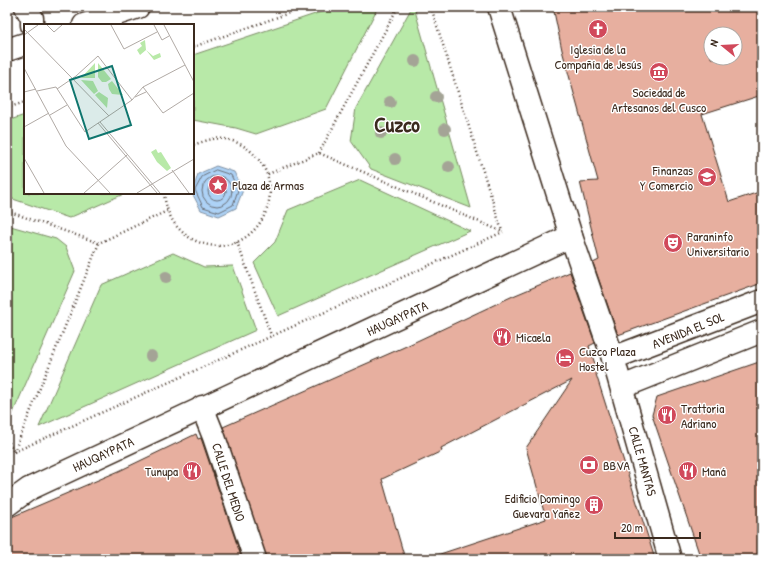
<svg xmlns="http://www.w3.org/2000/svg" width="769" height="566" font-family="'Patrick Hand',sans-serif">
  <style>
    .green { fill: #b8e9a8; stroke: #7a8a63 }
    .water { fill: #add2f6; stroke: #7f8fa0 }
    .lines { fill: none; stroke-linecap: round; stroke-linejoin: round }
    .shore { stroke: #696d74; stroke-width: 1 }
    .building { fill: #e7af9f; stroke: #3b2a1e; fill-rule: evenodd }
    .minor-casing { stroke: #3b2a1e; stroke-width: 25 }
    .path { stroke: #3b2a1e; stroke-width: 2.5; stroke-dasharray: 1 3; stroke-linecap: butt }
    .minor { stroke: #fff; stroke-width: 22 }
    .tree { fill: #a4a496 }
    .labels { text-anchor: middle; stroke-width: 3; stroke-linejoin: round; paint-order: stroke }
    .poi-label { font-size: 13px; fill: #3b2a1e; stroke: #fff; text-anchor: start }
    .street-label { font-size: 13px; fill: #3b2a1e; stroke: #fff }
    .town-label { font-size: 21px; font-weight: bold; fill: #3b2a1e; stroke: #fff }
    .inset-road { fill: none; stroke: #b1aaa5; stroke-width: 1 }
    .view { fill: #0f766e; fill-opacity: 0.15; stroke: #0f766e; stroke-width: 2 }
    .inset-edge { fill: none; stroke: #3b2a1e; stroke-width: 2 }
  </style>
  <rect width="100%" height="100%" fill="#fff"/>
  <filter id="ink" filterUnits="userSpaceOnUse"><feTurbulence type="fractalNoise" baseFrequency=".025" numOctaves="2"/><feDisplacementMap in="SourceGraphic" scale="8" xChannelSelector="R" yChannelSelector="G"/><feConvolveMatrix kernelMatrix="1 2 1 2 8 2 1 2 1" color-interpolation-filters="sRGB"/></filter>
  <g filter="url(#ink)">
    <g class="green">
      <path d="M336,7H378L326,109L256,134L236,128L193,120V55Z"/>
      <path d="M412,7H414L471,208L371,169L351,141L356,108Z"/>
      <path d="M25,115V193H126L69,218L7,197V121Z"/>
      <path d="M360,180L470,231L278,316L254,263L275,242L288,210Z"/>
      <path d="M7,225L56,239L66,247L75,271L9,422L7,418Z"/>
      <path d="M173,253L204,267L233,266L256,330L39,427L101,285Z"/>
    </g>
    <path class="water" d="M216,166L234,172L243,190L236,208L219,216L201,210L192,193L198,174Z"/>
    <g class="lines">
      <g class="shore">
        <path d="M216,170L231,175L238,190L233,205L219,212L203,207L195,190L202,177Z"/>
        <circle cx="217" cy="191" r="15"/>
        <circle cx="217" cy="191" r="9"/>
      </g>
    </g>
    <g class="building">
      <path d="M553,7H762V95L702,114L729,202L762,191V283L618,335L593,263L599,260L580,182L598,181L562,50ZM711,34H735V58H711Z"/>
      <path d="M570,272L595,343L589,346L596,367L594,368L655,559H438L437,555L546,519L526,448L572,380L441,448L442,451L382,479L405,559H267L223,427L402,348L513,296Z"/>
      <path d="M762,361V559H701L652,415L657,397Z"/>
      <path d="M196,434L198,439L201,438L202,441L242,559H7V519L119,471Z"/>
    </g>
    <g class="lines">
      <g class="minor-casing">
        <g id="minor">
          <path d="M26,7L32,18V25"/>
          <path d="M499,7L571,236L613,358L670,559"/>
          <path d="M84,25L138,7"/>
          <path d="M7,50L25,44"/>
          <path d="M613,358L762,301"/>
          <path d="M622,387L762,331"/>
          <path d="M202,407L214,437L255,559"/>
          <path d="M7,505L29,489L571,236"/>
        </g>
      </g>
      <g class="path">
        <path d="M431,7L502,231"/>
        <path d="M193,47L306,7"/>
        <path d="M7,108L25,102"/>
        <path d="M319,153L398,7"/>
        <path d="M268,174L319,153L503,232"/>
        <path d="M164,193C166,214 176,232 196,241C252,266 299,189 248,149C239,142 225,137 213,139C207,140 199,143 193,145"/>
        <path d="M7,211L99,243"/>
        <path d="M237,242L271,335"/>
        <path d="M7,439L14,452"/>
        <path d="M14,452L503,232"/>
        <path d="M14,452L99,243L167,211"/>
      </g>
      <use href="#minor" class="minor"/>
    </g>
    <g class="tree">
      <circle cx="415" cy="61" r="6"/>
      <circle cx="436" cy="97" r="6"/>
      <circle cx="390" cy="102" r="6"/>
      <circle cx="445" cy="129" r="6"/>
      <circle cx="381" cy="133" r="6"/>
      <circle cx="395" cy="159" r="6"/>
      <circle cx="449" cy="167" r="6"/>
      <circle cx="166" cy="277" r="6"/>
      <circle cx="151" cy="356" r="6"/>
    </g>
  </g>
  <defs>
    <g id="church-disc" transform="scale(1)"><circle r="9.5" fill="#d1495b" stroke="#fff"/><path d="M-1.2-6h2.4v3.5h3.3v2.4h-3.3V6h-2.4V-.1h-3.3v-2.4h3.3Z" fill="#fff"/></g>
    <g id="museum-disc" transform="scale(1)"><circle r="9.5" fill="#d1495b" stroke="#fff"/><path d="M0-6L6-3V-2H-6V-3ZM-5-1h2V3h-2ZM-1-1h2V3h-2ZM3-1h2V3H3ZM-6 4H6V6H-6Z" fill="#fff"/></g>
    <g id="school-disc" transform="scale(1)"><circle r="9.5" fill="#d1495b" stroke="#fff"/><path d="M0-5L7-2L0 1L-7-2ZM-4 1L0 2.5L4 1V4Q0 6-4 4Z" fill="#fff"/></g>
    <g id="sight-disc" transform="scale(1)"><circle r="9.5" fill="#d1495b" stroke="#fff"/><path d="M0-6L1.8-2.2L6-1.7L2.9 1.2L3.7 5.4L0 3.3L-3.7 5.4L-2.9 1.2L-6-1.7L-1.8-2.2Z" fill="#fff"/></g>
    <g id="theatre-disc" transform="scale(1)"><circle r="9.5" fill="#d1495b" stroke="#fff"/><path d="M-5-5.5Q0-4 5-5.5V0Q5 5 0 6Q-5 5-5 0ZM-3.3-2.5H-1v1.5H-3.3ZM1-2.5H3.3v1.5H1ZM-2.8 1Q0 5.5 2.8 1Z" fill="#fff"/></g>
    <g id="restaurant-disc" transform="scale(1)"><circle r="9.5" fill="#d1495b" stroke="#fff"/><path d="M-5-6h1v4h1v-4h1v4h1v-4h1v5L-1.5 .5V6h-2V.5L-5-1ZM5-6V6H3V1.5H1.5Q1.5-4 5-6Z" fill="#fff"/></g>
    <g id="hotel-disc" transform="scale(1)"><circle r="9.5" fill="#d1495b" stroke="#fff"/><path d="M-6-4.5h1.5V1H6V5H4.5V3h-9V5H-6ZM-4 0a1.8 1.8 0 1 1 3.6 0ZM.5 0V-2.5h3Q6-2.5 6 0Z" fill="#fff"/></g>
    <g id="bank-disc" transform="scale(1)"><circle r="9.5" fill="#d1495b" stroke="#fff"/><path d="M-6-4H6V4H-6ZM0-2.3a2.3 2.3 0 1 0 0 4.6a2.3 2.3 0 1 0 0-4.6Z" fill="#fff"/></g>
    <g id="building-disc" transform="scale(1)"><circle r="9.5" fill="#d1495b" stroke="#fff"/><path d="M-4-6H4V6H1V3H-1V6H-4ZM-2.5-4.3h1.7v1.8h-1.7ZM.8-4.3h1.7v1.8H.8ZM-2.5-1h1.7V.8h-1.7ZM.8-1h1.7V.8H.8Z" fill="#fff"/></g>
  </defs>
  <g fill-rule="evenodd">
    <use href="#church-disc" x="598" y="29"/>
    <use href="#museum-disc" x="659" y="72"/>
    <use href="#school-disc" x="707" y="177"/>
    <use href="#sight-disc" x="218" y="185"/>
    <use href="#theatre-disc" x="673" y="243"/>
    <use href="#restaurant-disc" x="502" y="337"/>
    <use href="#hotel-disc" x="565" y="358"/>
    <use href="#restaurant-disc" x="667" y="415"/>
    <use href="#bank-disc" x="589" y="465"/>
    <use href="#restaurant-disc" x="192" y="471"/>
    <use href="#restaurant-disc" x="688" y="471"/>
    <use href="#building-disc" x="594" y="505"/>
  </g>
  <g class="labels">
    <g class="poi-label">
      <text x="598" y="54" text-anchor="middle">Iglesia de la<tspan x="598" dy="15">Compañía de Jesús</tspan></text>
      <text x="659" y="97" text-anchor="middle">Sociedad de<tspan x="659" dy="15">Artesanos del Cusco</tspan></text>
      <text x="693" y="175" text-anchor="end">Finanzas<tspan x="693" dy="15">Y Comercio</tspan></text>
      <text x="232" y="190">Plaza de Armas</text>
      <text x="687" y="241">Paraninfo<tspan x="687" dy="15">Universitario</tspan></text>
      <text x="516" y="342">Micaela</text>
      <text x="579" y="356">Cuzco Plaza<tspan x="579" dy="15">Hostel</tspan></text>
      <text x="681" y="413">Trattoria<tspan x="681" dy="15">Adriano</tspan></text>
      <text x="603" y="470">BBVA</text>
      <text x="178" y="476" text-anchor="end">Tunupa</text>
      <text x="702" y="476">Maná</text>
      <text x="580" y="503" text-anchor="end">Edificio Domingo<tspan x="580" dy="15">Guevara Yañez</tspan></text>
    </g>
    <g class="street-label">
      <text transform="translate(397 318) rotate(-25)" y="5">HAUQAYPATA</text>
      <text transform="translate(688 330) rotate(-22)" y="5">AVENIDA EL SOL</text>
      <text transform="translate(103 454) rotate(-25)" y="5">HAUQAYPATA</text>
      <text transform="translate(643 461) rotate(74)" y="5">CALLE MANTAS</text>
      <text transform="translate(229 482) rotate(72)" y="5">CALLE DEL MEDIO</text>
    </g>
    <g class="town-label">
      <text x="397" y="132">Cuzco</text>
    </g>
  </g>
  <g transform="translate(24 24)">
    <rect width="170" height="170" fill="#fff"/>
    <path d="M121,16L122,26L129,32L136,29L137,33L130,36L122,26L116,31L113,26L118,22L116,19ZM71,39V54H57ZM74,39L87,55L82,58H78L74,53ZM57,56L69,57L74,67L70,70ZM88,57L99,71L88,70L85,65L84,60ZM75,68L84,74L83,84L71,71ZM132,125L134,129L137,128L147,144L143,147L133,138L127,128Z" fill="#b8e9a8"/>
    <path class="inset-road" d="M23,1L30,8L38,1M87,1L100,25L133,8M130,1L138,16L145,12M140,1L170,58M0,5L85,92M0,11L14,1M161,41L119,63L139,89L170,69M0,44L42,122L86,169M33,65L52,52L74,32L108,76M13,67L32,63L61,108L108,76L119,63M0,68L12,65M111,73L122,68M26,91L43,81M76,98L136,169M74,99L133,169M0,103L25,89M0,134L20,169M148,146L165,169M60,169L103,131M113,169L170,135"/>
    <path class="view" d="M88,42L107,101L65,115L46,56Z"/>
    <rect width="170" height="170" class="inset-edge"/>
  </g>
  <rect width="769" height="566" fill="none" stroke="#fff" stroke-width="24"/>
  <rect x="12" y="12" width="745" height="542" fill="none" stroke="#3b2a1e" stroke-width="1.5" filter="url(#ink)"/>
  <g transform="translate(723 46) rotate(288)"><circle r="19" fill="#ffffff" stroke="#b1aaa5"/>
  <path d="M0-3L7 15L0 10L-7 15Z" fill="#d1495b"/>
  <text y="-6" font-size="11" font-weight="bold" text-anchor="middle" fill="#3b2a1e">N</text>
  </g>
  <path d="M615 532v6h85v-6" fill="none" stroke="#3b2a1e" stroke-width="2"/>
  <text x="621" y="532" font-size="12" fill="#3b2a1e" stroke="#ffffff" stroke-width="3" paint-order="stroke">20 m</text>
</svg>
